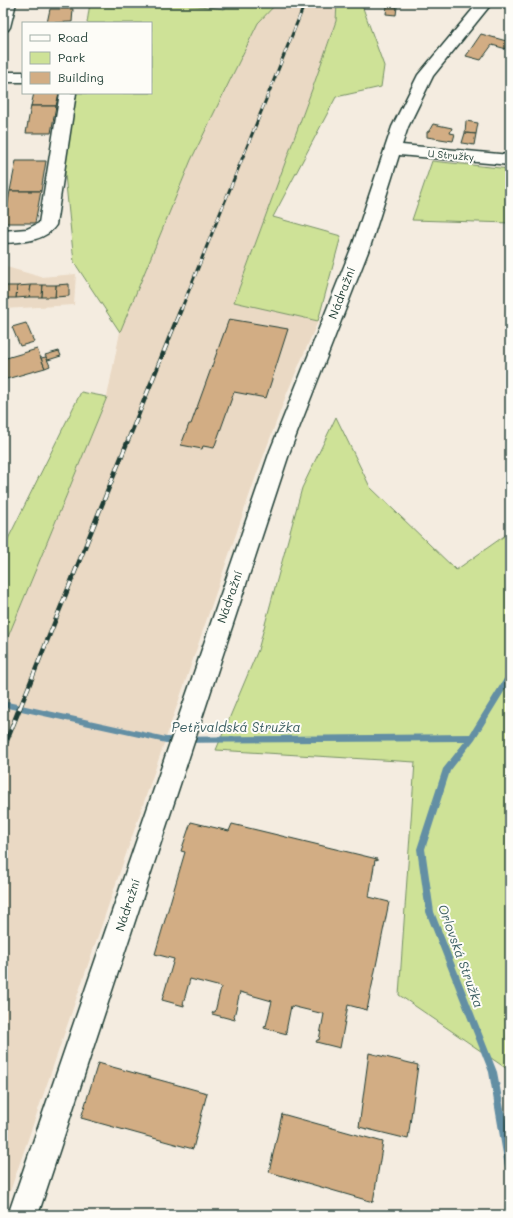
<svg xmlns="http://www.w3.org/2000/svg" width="513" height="1218" font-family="Mali,sans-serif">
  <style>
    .built { fill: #ead9c4 }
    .green { fill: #cee297; stroke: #769066 }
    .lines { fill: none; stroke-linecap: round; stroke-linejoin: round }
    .stream { fill: #638fa4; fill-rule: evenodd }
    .building { fill: #d2ad84; stroke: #1f3d34 }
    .minor-casing { stroke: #1f3d34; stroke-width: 3 }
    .minor { fill: #fdfcf7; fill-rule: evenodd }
    .rail-far2-casing { stroke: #1f3d34; stroke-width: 3 }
    .rail-far1-casing { stroke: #1f3d34; stroke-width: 4.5 }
    .rail-casing { stroke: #1f3d34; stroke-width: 5 }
    .rail-far2 { stroke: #fdfcf7; stroke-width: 2; stroke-dasharray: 6; stroke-linecap: butt }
    .rail-far1 { stroke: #fdfcf7; stroke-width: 3; stroke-dasharray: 8; stroke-linecap: butt }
    .rail { stroke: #fdfcf7; stroke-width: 3.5; stroke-dasharray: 11; stroke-linecap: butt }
    .labels { text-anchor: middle; stroke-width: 4; stroke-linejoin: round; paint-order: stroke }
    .far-street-label { font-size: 10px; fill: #1f3d34; stroke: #fdfcf7 }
    .street-label { font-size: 12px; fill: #1f3d34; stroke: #fdfcf7 }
    .water-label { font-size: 13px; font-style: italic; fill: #3c5f63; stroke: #fdfcf7 }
  </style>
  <rect width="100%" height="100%" fill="#f4ece0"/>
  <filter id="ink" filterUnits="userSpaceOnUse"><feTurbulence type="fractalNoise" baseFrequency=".025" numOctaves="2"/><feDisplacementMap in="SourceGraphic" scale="8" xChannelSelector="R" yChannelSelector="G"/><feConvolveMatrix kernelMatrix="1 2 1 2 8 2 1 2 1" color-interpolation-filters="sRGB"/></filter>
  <g filter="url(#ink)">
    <g class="built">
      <path d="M277,3H337L336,21L314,84L234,302L318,321L287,393L256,476L3,1212V649L107,397L120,332L191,160L258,23Z"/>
      <path d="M3,266L41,277L76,274L74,305L3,309Z"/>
    </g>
    <g class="green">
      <path d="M90,3H174L224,9L234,3H277L258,23L191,160L120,332L74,262L64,165L75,93H151V23H87Z"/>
      <path d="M337,3H364L363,8L384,66L381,87L336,97L273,217L341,236L318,321L234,302L314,84L336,21Z"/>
      <path d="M432,161L510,169V223L412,220Z"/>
      <path d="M81,392L107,397L3,649V549Z"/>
      <path d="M336,417L370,487L456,570L510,532V1071L399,995L415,762L216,750L258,650L302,488Z"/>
    </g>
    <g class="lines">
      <path class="stream" d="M510,673V682L475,739L450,771L425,849L434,912L497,1072L510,1141V1171L507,1169L505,1166L489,1072L426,912L417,849L443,769L465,741L166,743L3,707V701L166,737L470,734L507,674Z"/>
    </g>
    <g class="building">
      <path d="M387,6L397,7L396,15L386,14Z"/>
      <path d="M50,9H73L72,22L47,23Z"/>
      <path d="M481,34L510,42V50L492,45L481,60L466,56Z"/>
      <path d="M34,93H59L56,106H31Z"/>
      <path d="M31,106H56L51,133H26Z"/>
      <path d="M466,121L478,123L476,134L465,133Z"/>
      <path d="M433,124L452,128L450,133L455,134L453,141L427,137V132L429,131Z"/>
      <path d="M465,133L476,134L474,145L462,143Z"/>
      <path d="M16,161H46L41,191H10Z"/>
      <path d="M10,191H41L35,223H4Z"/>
      <path d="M69,284V296L55,297L56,285Z"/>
      <path d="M31,285H43L42,297H29Z"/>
      <path d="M31,285L29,297L16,298L17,286Z"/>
      <path d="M43,285H56L55,297H42Z"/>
      <path d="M4,286H17L16,298H3Z"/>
      <path d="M229,319L288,329L266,398L234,392L214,448L203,446L202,449L181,445L189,424H191Z"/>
      <path d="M26,323L34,342L20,346L12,327Z"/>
      <path d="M37,349L45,368L3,380V359Z"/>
      <path d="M59,351L61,356L48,360L45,355Z"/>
      <path d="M46,357L50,366L45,368L41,358Z"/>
      <path d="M191,822L229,831L232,824L377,859V861L375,860L369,897L389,902L367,1010L348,1005L340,1048L316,1042L317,1040H319L324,1014L291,1006L286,1031L287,1034L264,1028L265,1025L266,1026L272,1001L240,992L234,1017L235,1018V1020L212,1014L213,1012H215L221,987L190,979L183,1004H184V1006L162,1000L174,959L155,954L185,852L181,851Z"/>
      <path d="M369,1053L418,1065L408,1139L359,1127Z"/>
      <path d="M98,1063L207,1093L193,1149L81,1118Z"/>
      <path d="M282,1114L383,1142L373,1202L269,1172Z"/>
    </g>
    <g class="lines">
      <g class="minor-casing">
        <g id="minor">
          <path d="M3,3H16L10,27L8,30L3,31Z"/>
          <path d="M478,3H492L433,76L408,127L402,145L510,155V165L399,155L371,244L290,451L38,1215H8L270,451L353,244L392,127L418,75Z"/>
          <rect x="3" y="72" width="20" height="10"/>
          <path d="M60,93H76L56,225C45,242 21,242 3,243V231L27,229L39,223Z"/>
        </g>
      </g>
      <use href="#minor" class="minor"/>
      <g class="rail-far2-casing">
        <path id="rail-far2" d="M181,310L305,3"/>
      </g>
      <g class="rail-far1-casing">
        <path id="rail-far1" d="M20,708L181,309"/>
      </g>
      <g class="rail-casing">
        <path id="rail" d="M3,750L20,707"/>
      </g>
      <use href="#rail-far2" class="rail-far2"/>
      <use href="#rail-far1" class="rail-far1"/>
      <use href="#rail" class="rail"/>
    </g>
  </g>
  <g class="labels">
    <g class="far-street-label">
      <text transform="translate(451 155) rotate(5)" y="4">U Stružky</text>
    </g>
    <g class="street-label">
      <text transform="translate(342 293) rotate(-69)" y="4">Nádražní</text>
      <text transform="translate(230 597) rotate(-71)" y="4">Nádražní</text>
      <text transform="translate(128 905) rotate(-72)" y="4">Nádražní</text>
    </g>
    <g class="water-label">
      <text x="236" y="732">Petřvaldská Stružka</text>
      <text transform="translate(461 956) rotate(70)" y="5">Orlovská Stružka</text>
    </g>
  </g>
  <rect width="513" height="1218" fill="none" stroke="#fdfcf7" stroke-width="16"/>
  <rect x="8" y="8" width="497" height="1202" fill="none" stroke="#1f3d34" stroke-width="1.5" filter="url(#ink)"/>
  <rect x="22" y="22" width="130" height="72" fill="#fdfcf7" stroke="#a4b0a9"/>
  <rect x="30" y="35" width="20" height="6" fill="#fdfcf7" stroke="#a4b0a9"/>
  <text x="58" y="42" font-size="12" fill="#1f3d34">Road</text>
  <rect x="30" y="52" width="20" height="12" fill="#cee297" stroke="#a4b0a9"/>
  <text x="58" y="62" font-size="12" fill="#1f3d34">Park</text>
  <rect x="30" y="72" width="20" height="12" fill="#d2ad84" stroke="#a4b0a9"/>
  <text x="58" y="82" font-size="12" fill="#1f3d34">Building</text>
</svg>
